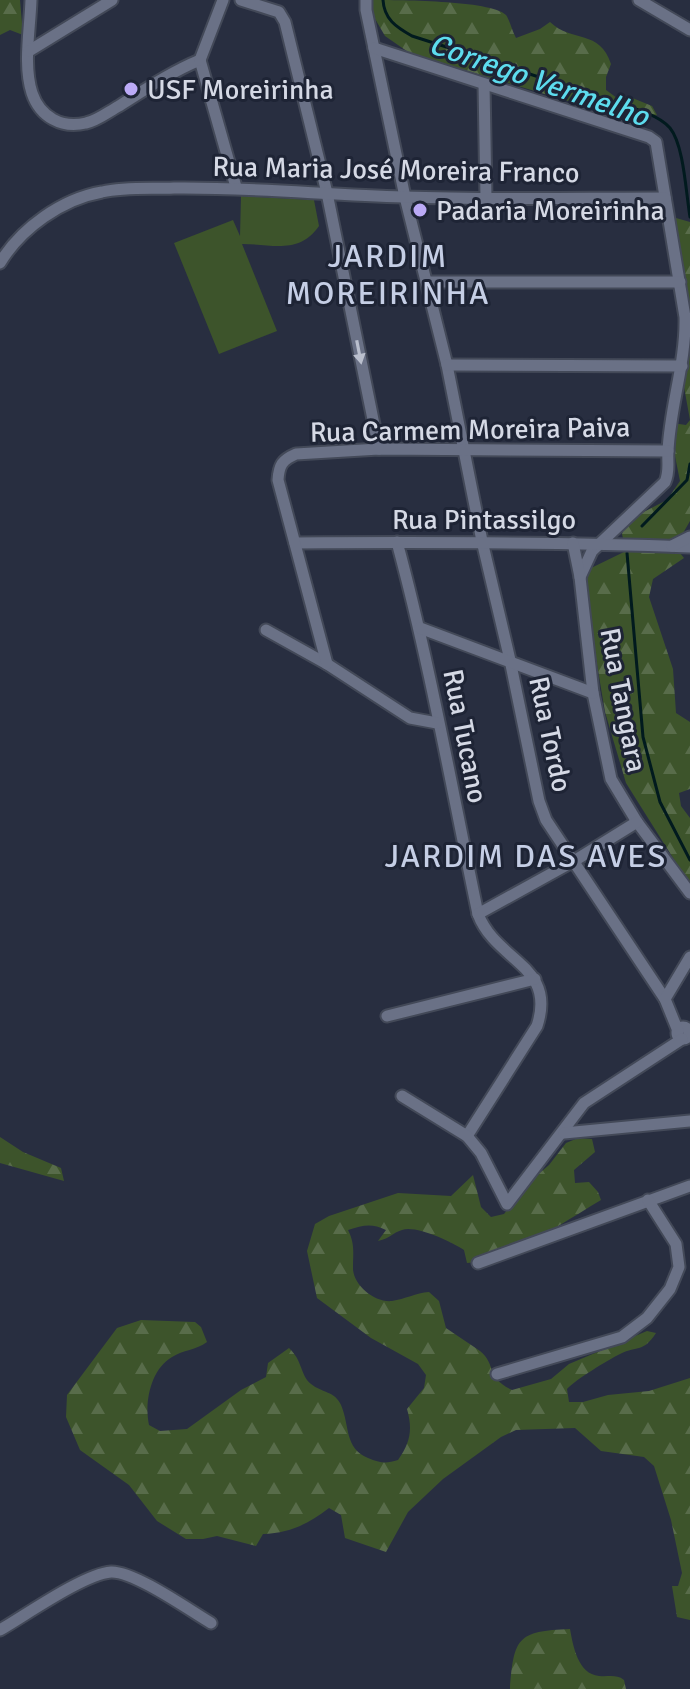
<svg xmlns="http://www.w3.org/2000/svg" width="690" height="1689" font-family="Signika,sans-serif">
  <style>
    .forest { fill: url(#forest-firs) }
    .park { fill: #3d542b }
    .lines { fill: none; stroke-linecap: round; stroke-linejoin: round }
    .stream { stroke: #011a1e; stroke-width: 3 }
    .minor-casing { stroke: #434958; stroke-width: 15 }
    .minor { stroke: #6a7186; stroke-width: 11 }
    .oneway { fill: #babfcd }
    .poi-dot { fill: #bbaaf6; stroke: #1e2435; stroke-width: 3 }
    .labels { text-anchor: middle; stroke-width: 6; stroke-linejoin: round; paint-order: stroke }
    .poi-label { font-size: 28px; fill: #d5d9e5; stroke: #1e2435; text-anchor: start }
    .street-label { font-size: 28px; fill: #d5d9e5; stroke: #1e2435 }
    .water-label { font-size: 30px; font-style: italic; fill: #5ddcee; stroke: #1e2435 }
    .quarter-label { font-size: 32px; letter-spacing: 2px; fill: #c5cee5; stroke: #1e2435 }
  </style>
  <defs>
    <pattern id="forest-firs" width="22" height="20" patternUnits="userSpaceOnUse" patternTransform="scale(2)"><rect width="22" height="20" fill="#3d542b"/><path d="M5 1l3.5 6h-7zM16 11l3.5 6h-7z" fill="#586c4a"/></pattern>
  </defs>
  <rect width="100%" height="100%" fill="#282e40"/>
  <g class="forest">
    <path d="M0,0H20L23,35L10,30L0,35Z"/>
    <path d="M368,0C395,0 491,0 506,15C510,21 512,31 516,38L540,29L550,22C572,43 600,29 611,64L606,77V90L617,98L630,97L652,106L657,115L631,120L411,54L385,36L367,5Z"/>
    <path d="M676,218L690,222V521L675,547L684,558L653,579L649,597L673,669L676,713L690,722V789L679,793L681,806L690,818V885L626,783L605,712L584,587L587,570L626,551L622,534L626,521L667,500L680,481L670,431L672,423L686,425L690,420L684,387L687,320L675,260Z"/>
    <path d="M0,1137L23,1152L61,1168L64,1181L0,1163Z"/>
    <path d="M578,1138L592,1139L595,1152L574,1170L575,1183L589,1182L598,1192L601,1200C564,1222 509,1260 467,1263L464,1250C452,1242 416,1225 402,1230C392,1233 391,1238 378,1241L386,1230C372,1223 363,1225 348,1230C355,1244 353,1252 353,1267C352,1284 374,1303 392,1301C405,1299 416,1293 429,1292L439,1301L446,1328C457,1336 469,1343 480,1351C497,1365 485,1377 512,1390L551,1379L569,1364L647,1331L656,1333C643,1353 638,1345 620,1354C608,1360 575,1380 567,1389L569,1402H583L608,1395L649,1391L690,1378V1620L677,1617L672,1586H678L682,1573L671,1520L654,1466L644,1457L601,1451L575,1428L516,1430L501,1437L443,1479L408,1512L386,1552L345,1538L341,1515L329,1508C308,1524 290,1533 263,1534L256,1546L217,1536L203,1539H186L157,1521L129,1485L80,1450L66,1417L67,1395L117,1328L141,1320L195,1322L201,1327L207,1342C196,1350 183,1350 172,1357C151,1369 144,1402 149,1425L160,1431L187,1429L241,1390L266,1377L268,1363L289,1348C303,1361 300,1375 311,1384C322,1393 335,1391 341,1405C350,1426 344,1448 368,1458C380,1463 386,1464 398,1460C410,1443 413,1430 407,1409L424,1388L426,1375L418,1364L371,1338L317,1298L307,1251L315,1224L329,1216L398,1193L451,1196L473,1175L481,1207L491,1217L504,1214L529,1182L549,1165L566,1143Z"/>
    <path d="M570,1629C573,1646 578,1674 599,1676C609,1677 616,1674 624,1680L626,1689H510C514,1638 517,1631 570,1629Z"/>
  </g>
  <path class="park" d="M241,196L314,200L319,226C299,255 272,244 242,244L277,331L219,354L174,243L233,220L240,236Z"/>
  <g class="lines">
    <g class="stream">
      <path d="M383,0C384,19 396,27 412,36C478,57 544,78 609,101C628,107 657,113 670,128C684,145 686,194 690,217"/>
      <path d="M642,526L687,480L690,464"/>
      <path d="M627,553L643,737L660,802L690,860"/>
    </g>
    <g class="minor-casing">
      <g id="minor">
        <path d="M31,0C30,30 23,65 32,93C40,117 62,129 86,123C97,121 108,112 119,106C146,89 171,72 200,60"/>
        <path d="M241,0L279,12L285,22L327,193L379,449"/>
        <path d="M366,0V10L405,197L447,365L482,541L510,660L539,801L546,820L665,999"/>
        <path d="M639,0L690,30"/>
        <path d="M374,48L649,137L656,142L685,317C686,363 670,406 668,451C667,463 670,471 665,482L592,551L580,577"/>
        <path d="M29,51L112,0"/>
        <path d="M200,60L236,187"/>
        <path d="M200,60L223,0"/>
        <path d="M484,84L486,198"/>
        <path d="M0,263C21,228 62,199 102,192C125,187 150,189 174,188C251,187 327,195 404,197C491,200 578,198 665,198"/>
        <path d="M426,282H680"/>
        <path d="M447,365L682,366"/>
        <path d="M397,542C430,664 452,790 478,914C496,962 557,965 537,1026L467,1136"/>
        <path d="M295,543C427,542 558,542 690,547"/>
        <path d="M573,543L580,577L593,693L611,779L637,822L690,893"/>
        <path d="M672,546L690,537"/>
        <path d="M420,628L593,693"/>
        <path d="M266,630L327,664L410,718L437,723"/>
        <path d="M327,664L278,480C279,465 282,460 296,454L379,449L668,451"/>
        <path d="M478,914L574,861L637,822"/>
        <path d="M387,1016L535,979"/>
        <circle cx="683" cy="1033" r="6"/>
        <path d="M678,1031L665,999L690,957"/>
        <path d="M402,1096L467,1136L481,1153L507,1204L584,1103L682,1039"/>
        <path d="M564,1133L690,1121"/>
        <path d="M478,1263L690,1186"/>
        <path d="M497,1374L622,1337L647,1318L670,1289L679,1267L676,1244L648,1200"/>
        <path d="M0,1630C26,1615 84,1574 111,1572C134,1571 189,1610 211,1623"/>
      </g>
    </g>
    <use href="#minor" class="minor"/>
  </g>
  <defs><path id="oneway-solid" d="M-6-.8H1V-3.2L6.5 0L1 3.2V.8H-6Z" transform="scale(2)"/></defs>
  <use class="oneway" href="#oneway-solid" transform="translate(359 352) rotate(79)"/>
  <g class="poi-dot">
    <circle cx="131" cy="89" r="8"/>
    <circle cx="420" cy="210" r="8"/>
  </g>
  <g class="labels">
    <g class="poi-label">
      <text x="147" y="99">USF Moreirinha</text>
      <text x="436" y="220">Padaria Moreirinha</text>
    </g>
    <g class="street-label">
      <text transform="translate(396 169) rotate(1)" y="10">Rua Maria José Moreira Franco</text>
      <text transform="translate(470 429) rotate(-1)" y="10">Rua Carmem Moreira Paiva</text>
      <text x="484" y="529">Rua Pintassilgo</text>
      <text transform="translate(624 700) rotate(79)" y="10">Rua Tangara</text>
      <text transform="translate(551 734) rotate(78)" y="10">Rua Tordo</text>
      <text transform="translate(466 736) rotate(79)" y="10">Rua Tucano</text>
    </g>
    <g class="water-label">
      <text transform="translate(539 80) rotate(19)" y="10">Corrego Vermelho</text>
    </g>
    <g class="quarter-label">
      <text x="388" y="267">JARDIM<tspan x="388" dy="37">MOREIRINHA</tspan></text>
      <text x="526" y="867">JARDIM DAS AVES</text>
    </g>
  </g>
</svg>
